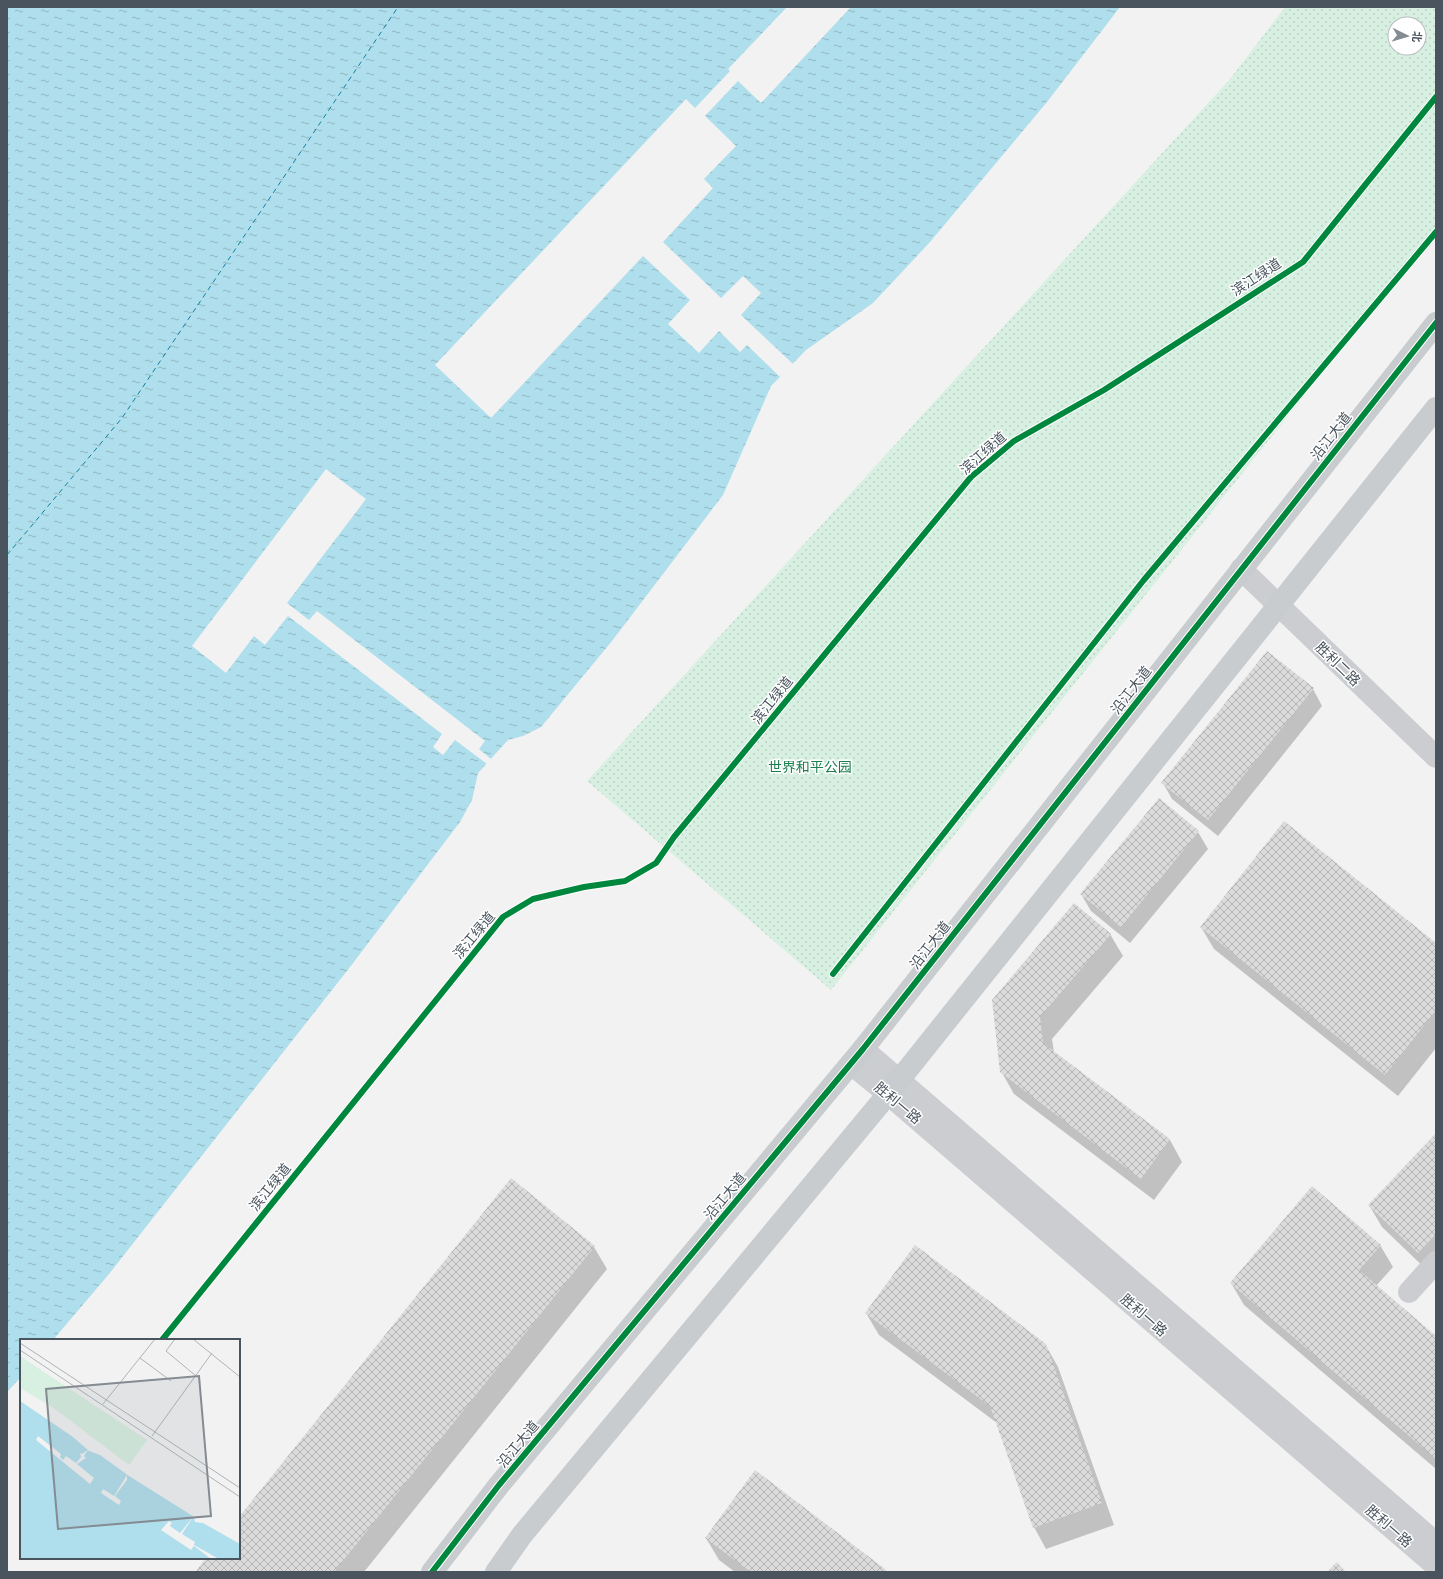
<svg xmlns="http://www.w3.org/2000/svg" width="1443" height="1579" font-family="Cabin,'Noto Sans SC',sans-serif">
  <style>
    .grass { fill: url(#grass-dots); fill-rule: evenodd }
    .water { fill: url(#water-ripples) }
    .pier { fill: #f2f2f2 }
    .shadow { fill: #0003 }
    .lines { fill: none; stroke-linecap: round; stroke-linejoin: round }
    .ferry { stroke: #1380a0; stroke-width: 1; stroke-dasharray: 5 4; stroke-linecap: butt }
    .building { fill: url(#building-cross-hatch) }
    .minor { stroke: #cbcdd0; stroke-width: 22 }
    .major { stroke: #c8ccce; stroke-width: 22 }
    .cycleway-casing { stroke: #fff; stroke-width: 8 }
    .cycleway { stroke: #00873e; stroke-width: 6 }
    .labels { text-anchor: middle; stroke-width: 3; stroke-linejoin: round; paint-order: stroke }
    .street-label { font-size: 14px; fill: #49545e; stroke: #fff }
    .park-label { font-size: 14px; fill: #1c7e4e; stroke: #fff }
    .inset-river { fill: none; stroke: #afdeec; stroke-width: 2 }
    .inset-road { fill: none; stroke: #aeb3b7; stroke-width: 1 }
    .view { fill: #848b92; fill-opacity: 0.15; stroke: #848b92; stroke-width: 2 }
    .inset-edge { fill: none; stroke: #49545e; stroke-width: 2 }
  </style>
  <defs>
    <pattern id="grass-dots" width="8" height="8" patternUnits="userSpaceOnUse"><rect width="8" height="8" fill="#d8f0e2"/><path d="M2 2h.1M6 6h.1" fill="none" stroke="#bbd0c4" stroke-width="1.8" stroke-linecap="round"/></pattern>
    <pattern id="water-ripples" width="26" height="14" patternUnits="userSpaceOnUse"><rect width="26" height="14" fill="#afdeec"/><path d="M2 4q2-2 4 0t4 0M15 11q2-2 4 0t4 0" fill="none" stroke="#90b7c2"/></pattern>
    <pattern id="building-cross-hatch" width="8" height="8" patternUnits="userSpaceOnUse"><rect width="8" height="8" fill="#dbdbdc"/><path d="M0 0l8 8M0 8l8-8" fill="none" stroke="#b4b4b6"/></pattern>
  </defs>
  <rect width="100%" height="100%" fill="#f2f2f2"/>
  <path class="grass" d="M1285,7H1436V230L831,990L587,781L1230,79ZM1395,24H1419V48H1395Z"/>
  <path class="water" d="M7,7H1120L1047,102L930,242L873,303L806,350L771,386L723,495L612,641L541,727L523,736L508,740L478,773L472,800L460,822L350,967L109,1274L53,1340H21V1377L7,1392Z"/>
  <g class="pier">
    <path d="M787,7H851L761,103L738,81L705,116L736,146L704,179L713,188L663,242L721,298L743,276L761,293L741,315L793,364L780,377L747,345L740,352L719,331L699,353L668,324L690,300L643,256L491,418L435,365L686,99L695,108L730,71L728,69Z"/>
    <path d="M326,469L366,499L287,603L309,620L317,611L485,741L479,749L491,759L487,764L455,740L443,755L433,747L442,734L288,616L265,645L254,636L226,673L192,646Z"/>
  </g>
  <g class="shadow">
    <path d="M1313,689L1322,706L1218,836L1172,799L1163,783Z"/>
    <path d="M1198,832L1208,849L1130,943L1091,911L1081,894Z"/>
    <path d="M1201,927L1436,944V1048L1398,1096L1214,949Z"/>
    <path d="M1110,934L1123,956L1052,1039L1054,1052L1170,1140L1182,1162L1154,1200L1014,1094L1001,1071L993,1000Z"/>
    <path d="M1436,1135V1269L1431,1274L1382,1227L1369,1205Z"/>
    <path d="M1380,1245L1393,1267L1376,1286L1436,1337V1469L1244,1305L1231,1283Z"/>
    <path d="M594,1247L607,1269L364,1572H196L207,1558H239V1518Z"/>
    <path d="M866,1313L1045,1344L1058,1367L1114,1525L1046,1549L1034,1527L997,1423L879,1335Z"/>
    <path d="M706,1538L884,1569L886,1572H735L719,1560Z"/>
  </g>
  <g class="lines">
    <path class="ferry" d="M7,555L122,418L398,7"/>
  </g>
  <g class="building">
    <path d="M1267,651L1314,688L1208,820L1161,783Z"/>
    <path d="M1159,798L1199,831L1121,927L1080,894Z"/>
    <path d="M1284,821L1436,943V1010L1385,1075L1200,927Z"/>
    <path d="M1074,903L1111,934L1040,1017L1043,1043L1170,1139L1141,1179L1000,1072L992,1000Z"/>
    <path d="M1436,1133V1234L1418,1253L1368,1205Z"/>
    <path d="M511,1178L595,1246L334,1572H195L206,1558H239V1517Z"/>
    <path d="M1312,1186L1381,1245L1359,1270L1436,1336V1459L1230,1283Z"/>
    <path d="M915,1245L1046,1344L1102,1503L1033,1528L990,1406L865,1313Z"/>
    <path d="M755,1470L885,1569L886,1572H751L705,1538Z"/>
    <path d="M1337,1562L1346,1572H1327Z"/>
  </g>
  <g class="lines">
    <g class="minor">
      <path d="M1241,569L1436,757"/>
      <path d="M863,1049L1436,1543"/>
      <path d="M851,1064L888,1094L1436,1566"/>
      <path d="M1409,1292L1436,1262"/>
    </g>
    <g class="major">
      <path d="M432,1572L499,1485L863,1049L1436,323"/>
      <path d="M496,1572L522,1535L888,1094L1436,408"/>
    </g>
    <g class="cycleway-casing">
      <g id="cycleway">
        <path d="M833,974L1143,581L1436,232"/>
        <path d="M162,1340L503,917L533,899L584,887L625,881L656,863L674,837L971,477L1014,441L1104,390L1303,262L1436,97"/>
        <path d="M432,1572L499,1485L863,1049L1436,323"/>
      </g>
    </g>
    <use href="#cycleway" class="cycleway"/>
  </g>
  <g class="labels">
    <g class="street-label">
      <text transform="translate(1256 277) rotate(-33)" y="5">滨江绿道</text>
      <text transform="translate(1331 436) rotate(-52)" y="5">沿江大道</text>
      <text transform="translate(983 453) rotate(-41)" y="5">滨江绿道</text>
      <text transform="translate(1338 664) rotate(44)" y="5">胜利二路</text>
      <text transform="translate(1131 690) rotate(-52)" y="5">沿江大道</text>
      <text transform="translate(772 700) rotate(-51)" y="5">滨江绿道</text>
      <text transform="translate(474 935) rotate(-50)" y="5">滨江绿道</text>
      <text transform="translate(930 945) rotate(-52)" y="5">沿江大道</text>
      <text transform="translate(898 1103) rotate(40)" y="5">胜利一路</text>
      <text transform="translate(270 1187) rotate(-51)" y="5">滨江绿道</text>
      <text transform="translate(725 1196) rotate(-50)" y="5">沿江大道</text>
      <text transform="translate(1144 1315) rotate(41)" y="5">胜利一路</text>
      <text transform="translate(518 1444) rotate(-50)" y="5">沿江大道</text>
      <text transform="translate(1389 1526) rotate(41)" y="5">胜利一路</text>
    </g>
    <g class="park-label">
      <text x="810" y="772">世界和平公园</text>
    </g>
  </g>
  <g transform="translate(20 1339)">
    <rect width="220" height="220" fill="#f2f2f2"/>
    <path d="M0,17L127,101L109,126L35,70L0,49Z" fill="#d8f0e2"/>
    <path d="M0,62L53,98L69,112L80,116L109,137L160,169L174,178L175,183L183,184L220,205V220H0Z" fill="#afdeec"/>
    <path d="M18,97L41,115L40,118L43,121L46,117L56,124L61,118L60,114L62,115L68,111L64,117L66,119L57,125L74,139L70,145L16,101ZM107,136V141L95,157L101,162L99,166L81,154L83,150L94,157ZM173,178L162,195L175,203L174,206L199,220H191L174,207L171,211L141,191L149,182L152,184L150,187L160,194Z" fill="#f2f2f2"/>
    <path class="inset-river" d="M0,132L77,175L142,220"/>
    <path class="inset-road" d="M155,0L146,12L176,37M173,0L220,38M0,4L220,149M0,11L220,158M120,19L151,42M83,65L135,0M132,97L192,14"/>
    <path class="view" d="M179,37L191,177L38,190L26,50Z"/>
    <rect width="220" height="220" class="inset-edge"/>
  </g>
  <rect width="1443" height="1579" fill="none" stroke="#49545e" stroke-width="16"/>
  <g transform="translate(1407 36) rotate(95)"><circle r="19" fill="#ffffff" stroke="#b6bbbf"/>
  <path d="M0-3L7 15L0 10L-7 15Z" fill="#848b92"/>
  <text y="-6" font-size="11" font-weight="bold" text-anchor="middle" fill="#49545e">北</text>
  </g>
</svg>
